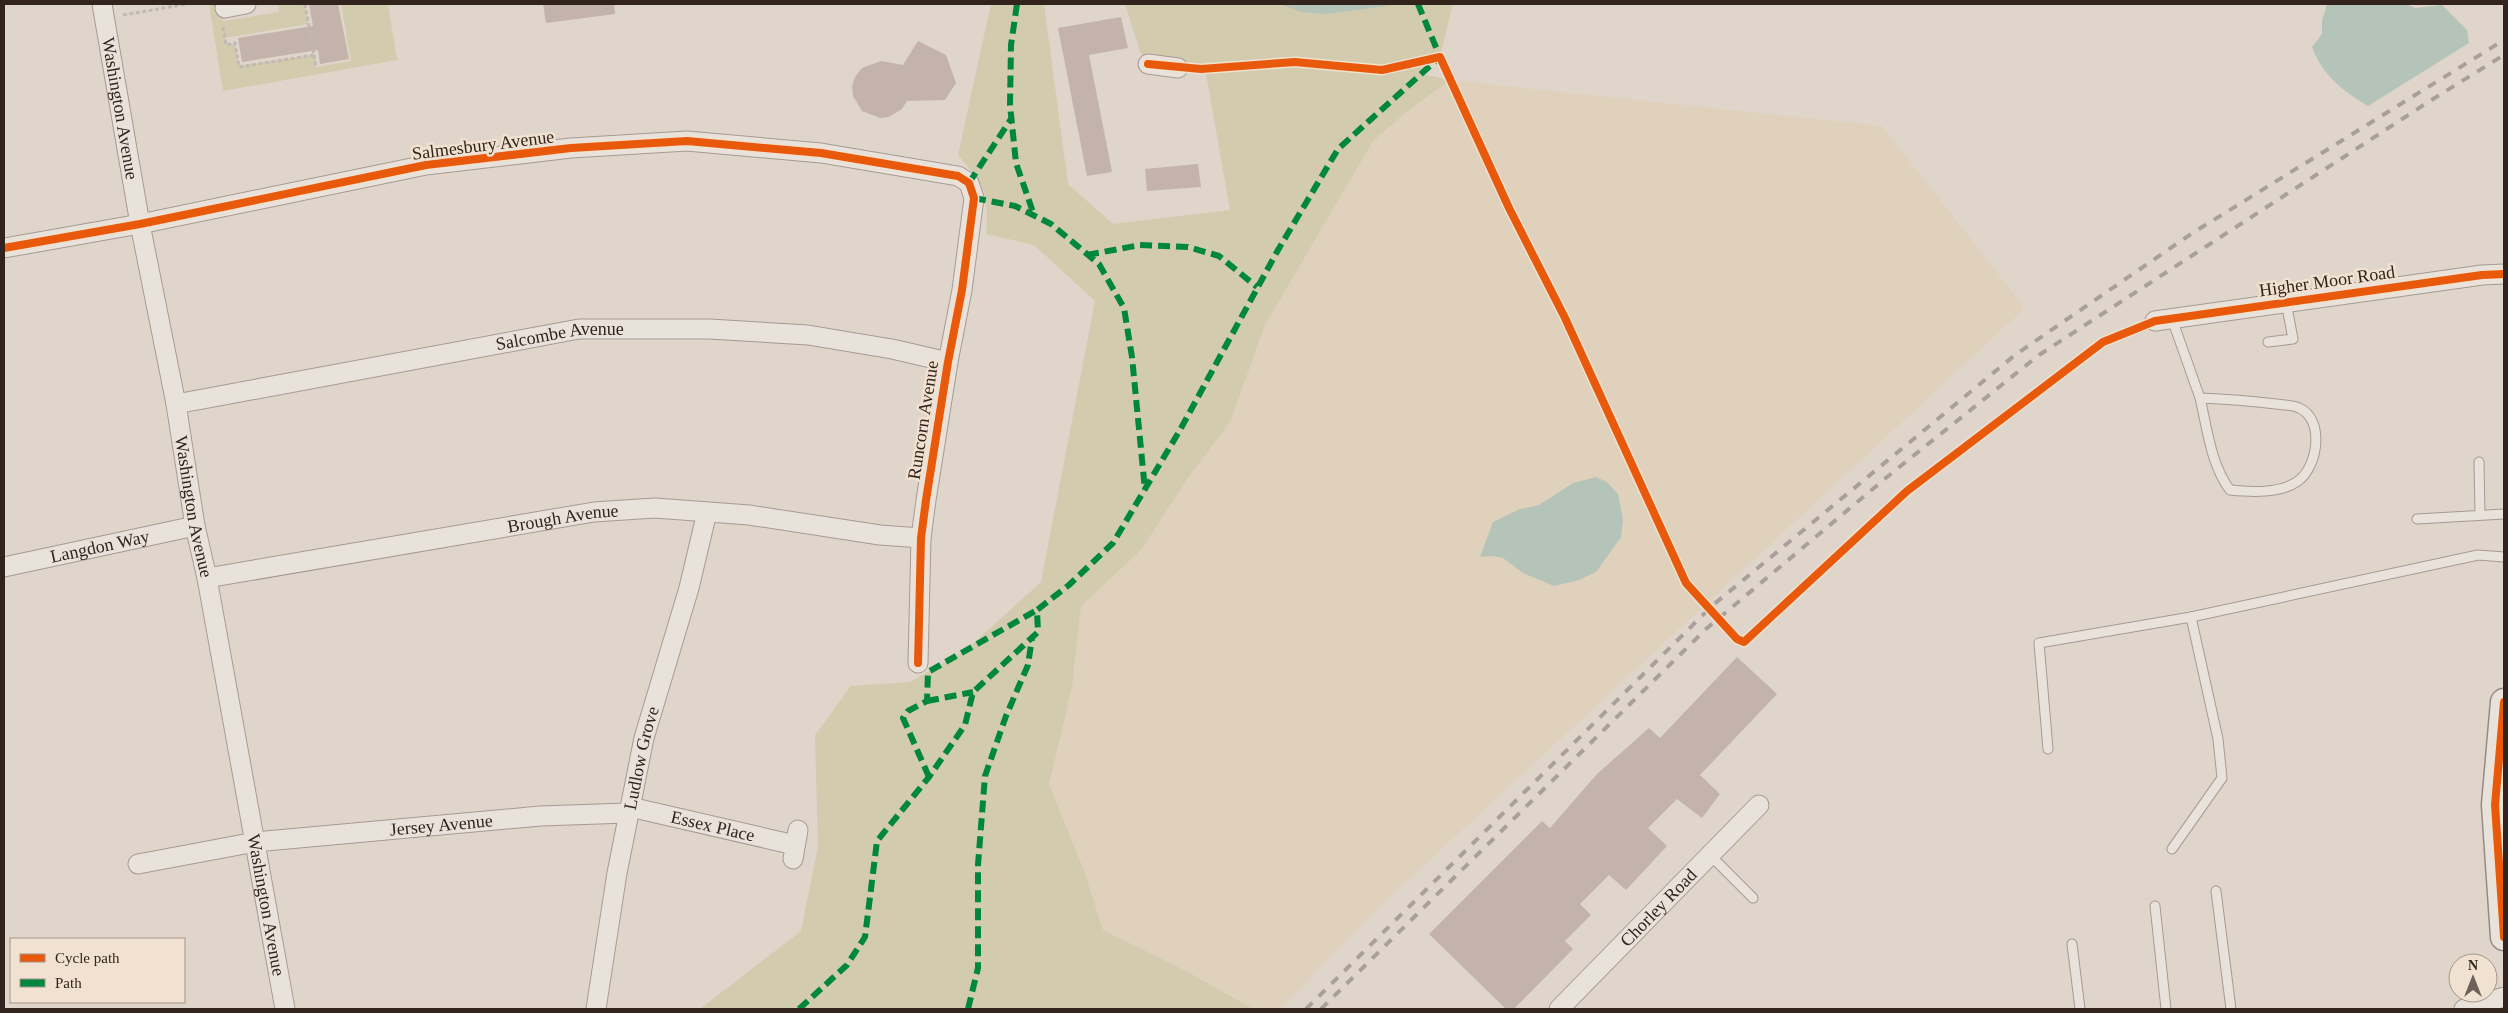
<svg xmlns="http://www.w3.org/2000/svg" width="2508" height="1013" font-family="Georgia,serif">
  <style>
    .farmland { fill: #dfd1bb }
    .green { fill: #d2cbad }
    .water { fill: #b5c4b8 }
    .building { fill: #c3b3ab }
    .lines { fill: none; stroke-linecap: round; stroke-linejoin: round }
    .lane-casing { stroke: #a59b94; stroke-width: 11 }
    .street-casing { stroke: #a59b94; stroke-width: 21 }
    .secondary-casing { stroke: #958b84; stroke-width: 29 }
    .path { stroke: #c1b9b3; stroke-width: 3; stroke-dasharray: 4 2.5; stroke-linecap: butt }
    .lane { stroke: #e8e2db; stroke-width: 9 }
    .street { stroke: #e8e2db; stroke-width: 19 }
    .secondary { stroke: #e8e2db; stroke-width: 26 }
    .rail { stroke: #a8a19b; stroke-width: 4; stroke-dasharray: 9 9; stroke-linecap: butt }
    .quiet { stroke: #00873e; stroke-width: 6; stroke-dasharray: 12 6; stroke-linecap: butt }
    .cycleway-casing { stroke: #f1e1d0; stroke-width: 11 }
    .cycleway { stroke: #e8590c; stroke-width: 8 }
    .labels { text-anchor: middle; stroke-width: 5; stroke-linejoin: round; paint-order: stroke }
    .street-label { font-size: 18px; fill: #32231d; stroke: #f1e1d0 }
  </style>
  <rect width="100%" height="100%" fill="#e0d5ca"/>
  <path class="farmland" d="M1450,80L1882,126L2025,308L1392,895L1280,1009H1253L1188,972L1103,930L1083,868L1049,784L1072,687L1081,606L1141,550L1190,475L1230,422L1265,325L1373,141L1404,114Z"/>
  <g class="green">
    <path d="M209,4H220L223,21L279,12L278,4H305L308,24L225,38L226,45L235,43L239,66L314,55L316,67L351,61L341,4H388L397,60L223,91Z"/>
    <path d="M991,4H1044L1068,184L1113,224L1230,210L1205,68H1178L1148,64L1140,51L1125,4H1453L1440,57L1422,74L1450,80L1404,114L1373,141L1265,325L1230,422L1190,475L1141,550L1081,606L1072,687L1049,784L1083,868L1103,930L1188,972L1253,1009H700L801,931L818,847L815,735L851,686L910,682L966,650L1041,582L1095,301L1034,245L986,234C989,191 985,187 958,155Z"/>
  </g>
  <g class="water">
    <path d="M1279,4H1387L1386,6L1325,14L1301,12Z"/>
    <path d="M2327,4H2406L2415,8L2442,5L2467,30L2469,43L2368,106C2344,92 2322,75 2312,47L2322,34V21Z"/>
    <path d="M1596,477L1607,482L1618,494L1623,519L1621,537L1596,572L1579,580L1554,586L1523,573L1503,558L1492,556L1480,557L1493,522L1520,509L1539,505L1573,483Z"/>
  </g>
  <g class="building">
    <path d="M309,4H338L349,59L320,64L318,50L242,62L238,38L313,26Z"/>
    <path d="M543,4H614L615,14L546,23Z"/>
    <path d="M1121,17L1128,48L1089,55L1112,172L1087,176L1058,28Z"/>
    <path d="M918,41L946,55L956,83L945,100L907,101L902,109L889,117L880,118L862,111L853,96L852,86L855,77L862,68L881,61L903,65Z"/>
    <path d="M1198,164L1201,187L1147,191L1145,169Z"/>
    <path d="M1737,657L1777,694L1700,775L1720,794L1702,818L1677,799L1648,828L1667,846L1626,890L1609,875L1580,904L1591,915L1565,941L1573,949L1514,1009H1506L1429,934L1542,821L1550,828L1597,774L1649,728L1660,738Z"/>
  </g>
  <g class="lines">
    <g class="lane-casing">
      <g id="lane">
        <path d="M2172,319L2200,398C2225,399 2251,401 2276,404C2283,405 2293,405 2299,408C2325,419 2318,467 2298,481C2280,494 2250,492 2230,490C2211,465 2207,428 2200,398"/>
        <path d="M2268,342L2293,339L2286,302"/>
        <path d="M2479,462L2480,514"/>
        <path d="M2417,519L2504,514"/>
        <path d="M2048,749L2039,643L2191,617L2478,555L2504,557"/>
        <path d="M2172,849L2222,778L2218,739L2191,617"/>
        <path d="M1710,855L1753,898"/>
        <path d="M2216,891L2231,1009"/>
        <path d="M2155,906L2166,1009"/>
        <path d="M2072,944L2080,1009"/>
      </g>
    </g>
    <g class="street-casing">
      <g id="street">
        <path id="s1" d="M102,4L140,224L176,404L195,526L207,578L285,1009"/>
        <path d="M225,8L246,4"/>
        <path d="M1148,64L1178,68"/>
        <path d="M4,248L140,224L426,165L571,148L687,141L821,153L958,176L969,183L974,198L962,290L948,362L926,500L921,538L918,663"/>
        <path d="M2155,321L2482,275L2504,274"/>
        <path id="s2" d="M176,404L579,329H709L808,335L892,349L948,362"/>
        <path id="s3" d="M4,567L195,526"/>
        <path id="s4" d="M207,578L594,512L655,508L749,515L880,535L921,538"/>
        <path id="s5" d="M630,807L795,845"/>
        <path d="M793,859L798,830"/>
        <path id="s6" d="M138,864L255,842L540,816L628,813"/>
        <path id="s7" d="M596,1009L617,873L644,738L689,588L707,512"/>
        <path id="s8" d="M1559,1009L1759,805"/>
        <path d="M2464,1009L2504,997"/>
      </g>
    </g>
    <g class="secondary-casing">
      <path id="secondary" d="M2504,702L2495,805L2504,937"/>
    </g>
    <g class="path">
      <path d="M123,15L187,4"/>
      <path d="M223,27L226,45L235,43L239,67L314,55L305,4"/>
      <path d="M314,55L316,67"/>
    </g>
    <use href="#lane" class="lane"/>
    <use href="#street" class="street"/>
    <use href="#secondary" class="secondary"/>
    <g class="rail">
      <path d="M1306,1009L1713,605L2015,355L2191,234L2504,40"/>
      <path d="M1321,1009L1706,629L1887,477L2039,355L2433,99L2504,55"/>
    </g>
    <g class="quiet">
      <path d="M1017,4L1011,45L1010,105L1016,163L1034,215"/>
      <path d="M969,183L1011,119"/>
      <path d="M974,198L1015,206L1051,224L1099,264L1124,308L1132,357L1145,490"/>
      <path d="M1087,255L1140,245L1188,247L1219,256L1257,287"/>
      <path d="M927,701L973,692"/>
      <path d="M929,777L903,718L908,711L927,701L928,672L1037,610"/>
      <path d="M799,1009L847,965L865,937L877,841L929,777L965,725L973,692L1038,632L1037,610L1069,585L1113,543L1180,430L1278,250L1338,149L1440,57L1418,4"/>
      <path d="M968,1009L978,968V865L985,776L1006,716L1028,665L1032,638"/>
    </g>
    <g class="cycleway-casing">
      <g id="cycleway">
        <path d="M1148,64L1201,69L1295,62L1382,70L1440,57L1509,208L1565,318L1686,583L1737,639L1744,642L1907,491L2103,342L2155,321L2482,275L2504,274"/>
        <path d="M4,248L140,224L426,165L571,148L687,141L821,153L958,176L969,183L974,198L962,290L948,362L926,500L921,538L918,663"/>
        <path d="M2504,702L2495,805L2504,937"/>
      </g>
    </g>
    <use href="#cycleway" class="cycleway"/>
  </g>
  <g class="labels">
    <g class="street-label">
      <text dy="6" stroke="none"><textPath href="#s1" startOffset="106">Washington Avenue</textPath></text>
      <text transform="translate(483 145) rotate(-7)" y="6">Salmesbury Avenue</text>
      <text transform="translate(2327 281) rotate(-8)" y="6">Higher Moor Road</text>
      <text dy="6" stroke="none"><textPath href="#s2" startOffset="390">Salcombe Avenue</textPath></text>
      <text transform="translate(923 420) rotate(-81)" y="6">Runcorn Avenue</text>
      <text dy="6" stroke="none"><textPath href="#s1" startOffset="511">Washington Avenue</textPath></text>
      <text dy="6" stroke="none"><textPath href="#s4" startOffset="361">Brough Avenue</textPath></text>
      <text dy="6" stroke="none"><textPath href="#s3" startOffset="98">Langdon Way</textPath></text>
      <text dy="6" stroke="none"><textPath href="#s7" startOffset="255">Ludlow Grove</textPath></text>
      <text dy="6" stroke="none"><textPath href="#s6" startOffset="306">Jersey Avenue</textPath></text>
      <text dy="6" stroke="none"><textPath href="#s5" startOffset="85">Essex Place</textPath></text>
      <text dy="6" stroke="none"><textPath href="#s1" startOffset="916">Washington Avenue</textPath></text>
      <text dy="6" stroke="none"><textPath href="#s8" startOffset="142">Chorley Road</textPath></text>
    </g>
  </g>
  <rect width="2508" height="1013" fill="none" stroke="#32231d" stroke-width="10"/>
  <rect x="10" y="938" width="175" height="65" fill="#f1e1d0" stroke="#a59588"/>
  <rect x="20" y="954" width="25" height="8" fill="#e8590c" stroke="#a59588"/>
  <text x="55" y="963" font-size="15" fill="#32231d">Cycle path</text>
  <rect x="20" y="979" width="25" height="8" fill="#00873e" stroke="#a59588"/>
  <text x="55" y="988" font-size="15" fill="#32231d">Path</text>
  <g transform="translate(2473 978)"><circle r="24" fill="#f1e1d0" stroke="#a59588"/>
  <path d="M0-4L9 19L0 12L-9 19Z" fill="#6f615a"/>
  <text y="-8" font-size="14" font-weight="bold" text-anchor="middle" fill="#32231d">N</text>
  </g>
</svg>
